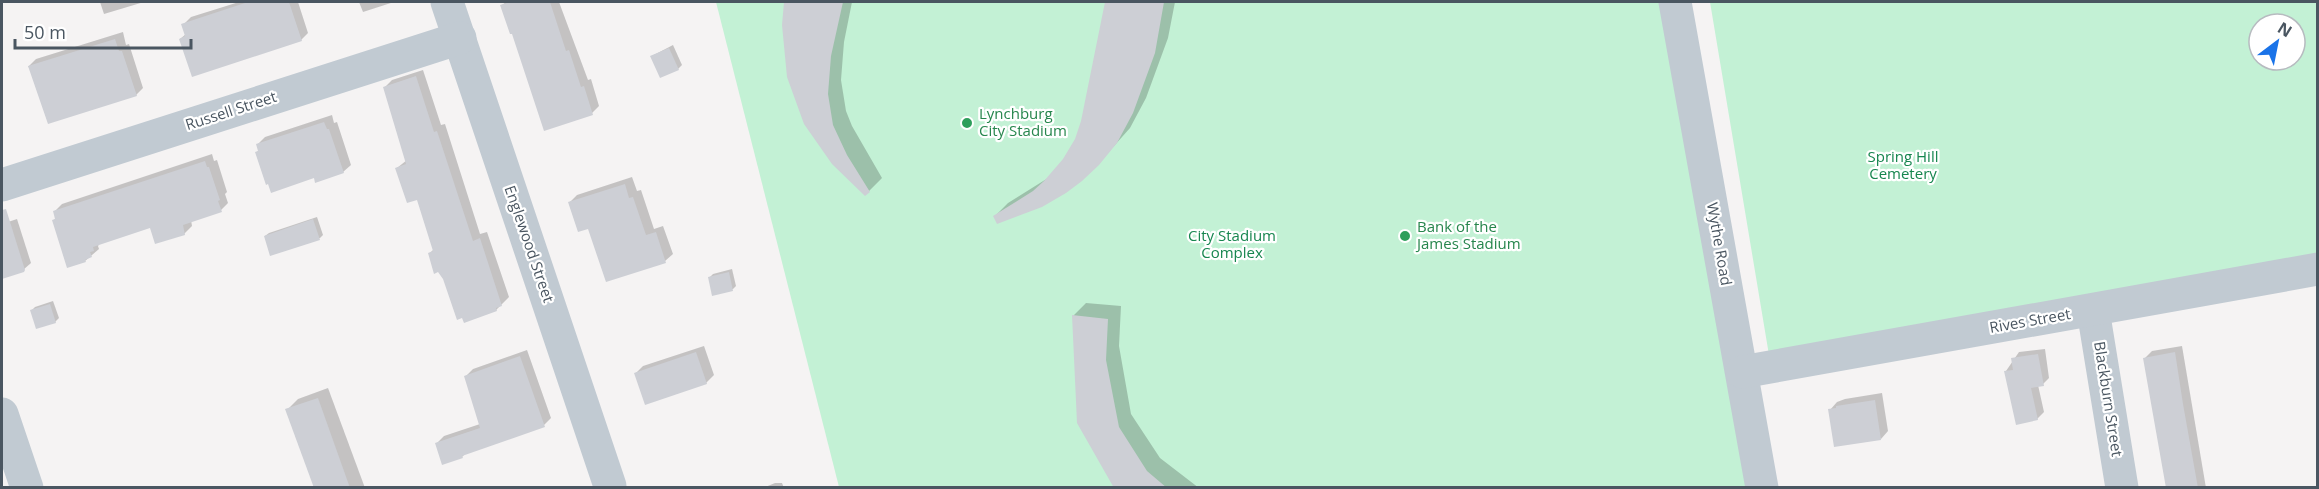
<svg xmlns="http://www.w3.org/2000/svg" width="2319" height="489" font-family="'Open Sans',sans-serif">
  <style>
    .green { fill: #c3f1d5; fill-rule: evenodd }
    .shadow { fill: #0003 }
    .building { fill: #cdcfd5 }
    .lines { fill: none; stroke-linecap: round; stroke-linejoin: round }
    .minor { stroke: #c1cad2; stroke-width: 33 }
    .leisure-dot { fill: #2e9e5b; stroke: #fff; stroke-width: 2 }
    .labels { text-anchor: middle; stroke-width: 4.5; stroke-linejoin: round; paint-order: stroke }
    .street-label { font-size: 15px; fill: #4a5661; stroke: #fff }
    .leisure-label { font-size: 15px; fill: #27864d; stroke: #fff; text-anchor: start }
    .park-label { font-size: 15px; fill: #17864f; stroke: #fff }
  </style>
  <rect width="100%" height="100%" fill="#f5f3f3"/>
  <g class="green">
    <path d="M716,2H1661L1748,487H839Z"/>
    <path d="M1710,2H2317V257L1769,355ZM2259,24H2295V60H2259Z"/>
  </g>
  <g class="shadow">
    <path d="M100,2H144L104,14Z"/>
    <path d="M239,2H298L308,33L301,40L180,39L186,34L183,25L191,17Z"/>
    <path d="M359,2H394L363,12Z"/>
    <path d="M506,2H559L588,80L591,79L599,106L592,113L502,5Z"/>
    <path d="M786,2H852L844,42L841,80L846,111L852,126L882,178L869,191L805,123L789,77L784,25Z"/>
    <path d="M1107,2H1175L1168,38L1146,98L1130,128L1098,164L995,216L1008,203L1048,178L1057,170L1076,139L1082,122Z"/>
    <path d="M123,32L126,45L129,44L143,88L136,95L28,67L36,59Z"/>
    <path d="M673,45L682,65L678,69L652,56Z"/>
    <path d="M423,70L441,125L445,124L480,234L487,232L509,297L496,310L444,279L430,253L434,249L418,198L397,168L407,160L385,87L392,80Z"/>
    <path d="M332,115L334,123L337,122L351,165L343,172L315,176L257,152L259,150L257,145L265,137Z"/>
    <path d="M212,154L214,161L217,160L227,192L225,194L228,203L221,210L191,220L192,226L184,234L151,226L100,243L98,246L99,249L85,261L54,220L56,218L54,212L62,204Z"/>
    <path d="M632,177L637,191L641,190L654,229L663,226L673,254L665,261L570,202L577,195Z"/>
    <path d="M317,217L323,235L320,238L271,254L265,236L269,233Z"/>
    <path d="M17,219L31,263L23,270L2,277V224Z"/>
    <path d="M732,269L736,286L733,289L713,294L709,278L713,274Z"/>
    <path d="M53,301L59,318L55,322L31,311L35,307Z"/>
    <path d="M1086,303L1121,306L1119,346L1131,414L1160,458L1199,488H1118L1073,316Z"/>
    <path d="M704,346L714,375L706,383L636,373L643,366Z"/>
    <path d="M2182,346L2206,488H2168L2145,358L2152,351Z"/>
    <path d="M2045,349L2049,378L2043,384L2038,385L2044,412L2037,419L2006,371L2019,352Z"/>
    <path d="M527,350L551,418L544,425L466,453L462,457L437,443L444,436L480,424L466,376L473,369Z"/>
    <path d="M328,388L365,488H315L287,410L298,399Z"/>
    <path d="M1882,393L1888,431L1881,439L1830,410L1837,402L1845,399Z"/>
    <path d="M775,483H782L784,488H763Z"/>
  </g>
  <g class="building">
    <path d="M248,2H289L302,41L192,77L179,39L185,36L181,24Z"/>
    <path d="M510,2H550L566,51L569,50L581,87L584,86L593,115L544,131L512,34H510L500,5Z"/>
    <path d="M784,2H843L831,56L828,94L833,125L847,155L870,192L865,196L832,164L804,124L787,77L782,25Z"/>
    <path d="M1105,2H1164L1155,53L1133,113L1117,143L1099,165L1082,181L1066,193L1042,207L997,224L993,216L1033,191L1044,181L1063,159L1075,139L1081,121Z"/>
    <path d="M115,39L119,51H122L137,96L48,124L28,66Z"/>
    <path d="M669,48L679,70L660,78L650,56Z"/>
    <path d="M416,76L434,132L437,131L473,241L480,238L502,306L496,308L497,311L464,323L462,318L457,320L443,279L438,272L434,274L428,253L433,251L417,200L407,203L395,168L406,164L383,87Z"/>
    <path d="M324,122L327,129H329L344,173L315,183L314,178L271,193L268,184L266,185L255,152L258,151L256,144Z"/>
    <path d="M205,161L207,167H209L220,200L218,201L222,212L183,225L185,235L155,244L150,228L93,247L94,251L90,252L92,257L85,260L86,262L67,268L52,220L55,219L53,211Z"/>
    <path d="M625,184L629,198L633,197L646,235L656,232L666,263L606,282L588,229L578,232L568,202Z"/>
    <path d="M6,209L25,270L24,272L2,279V210Z"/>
    <path d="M313,219L320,240L270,256L264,236Z"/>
    <path d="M729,272L733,291L712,296L708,277Z"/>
    <path d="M50,304L56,323L36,329L30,310Z"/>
    <path d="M1072,315L1108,319L1106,360L1119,427L1147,471L1167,488H1114L1077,423Z"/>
    <path d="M696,352L707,384L645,405L634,373Z"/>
    <path d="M2175,352L2183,404L2198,488H2166L2143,358Z"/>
    <path d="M2038,354L2044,386L2031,388L2038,420L2016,425L2004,371L2013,370L2011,358Z"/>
    <path d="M520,356L545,427L462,456L463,458L442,465L435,443L480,428L464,376Z"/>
    <path d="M318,398L350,488H314L285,409Z"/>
    <path d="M1875,400L1881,440L1834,447L1828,409L1836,408V406Z"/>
  </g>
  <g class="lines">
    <g class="minor">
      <path d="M447,2L610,486"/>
      <path d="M1675,2L1762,488"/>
      <path d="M2,185L460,38"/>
      <path d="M2093,310L2122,488"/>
      <path d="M1742,372L2318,269"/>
      <path d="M2,414L27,488"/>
    </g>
  </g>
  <g class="leisure-dot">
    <circle cx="967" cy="123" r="6"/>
    <circle cx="1405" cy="236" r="6"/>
  </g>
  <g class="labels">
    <g class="street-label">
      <text transform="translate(231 111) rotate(-18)" y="5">Russell Street</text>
      <text transform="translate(529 244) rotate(71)" y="5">Englewood Street</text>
      <text transform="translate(1719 244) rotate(80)" y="5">Wythe Road</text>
      <text transform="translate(2030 321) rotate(-10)" y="5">Rives Street</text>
      <text transform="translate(2108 399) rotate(81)" y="5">Blackburn Street</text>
    </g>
    <g class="leisure-label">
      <text x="979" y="119">Lynchburg<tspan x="979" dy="17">City Stadium</tspan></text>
      <text x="1417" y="232">Bank of the<tspan x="1417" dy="17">James Stadium</tspan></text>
    </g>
    <g class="park-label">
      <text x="1903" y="162">Spring Hill<tspan x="1903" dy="17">Cemetery</tspan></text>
      <text x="1232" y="241">City Stadium<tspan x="1232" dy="17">Complex</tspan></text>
    </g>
  </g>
  <rect width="2319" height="489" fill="none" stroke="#4a5661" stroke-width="6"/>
  <g transform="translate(2277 42) rotate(32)"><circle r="28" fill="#ffffff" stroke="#b7bbc0" stroke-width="1.5"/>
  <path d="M0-4.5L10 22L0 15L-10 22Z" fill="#1a73e8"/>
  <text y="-9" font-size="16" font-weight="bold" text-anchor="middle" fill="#4a5661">N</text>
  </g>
  <path d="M15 39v9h176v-9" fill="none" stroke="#4a5661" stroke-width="3"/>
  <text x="24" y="39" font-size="18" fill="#4a5661" stroke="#ffffff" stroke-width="4.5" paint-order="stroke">50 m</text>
</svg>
